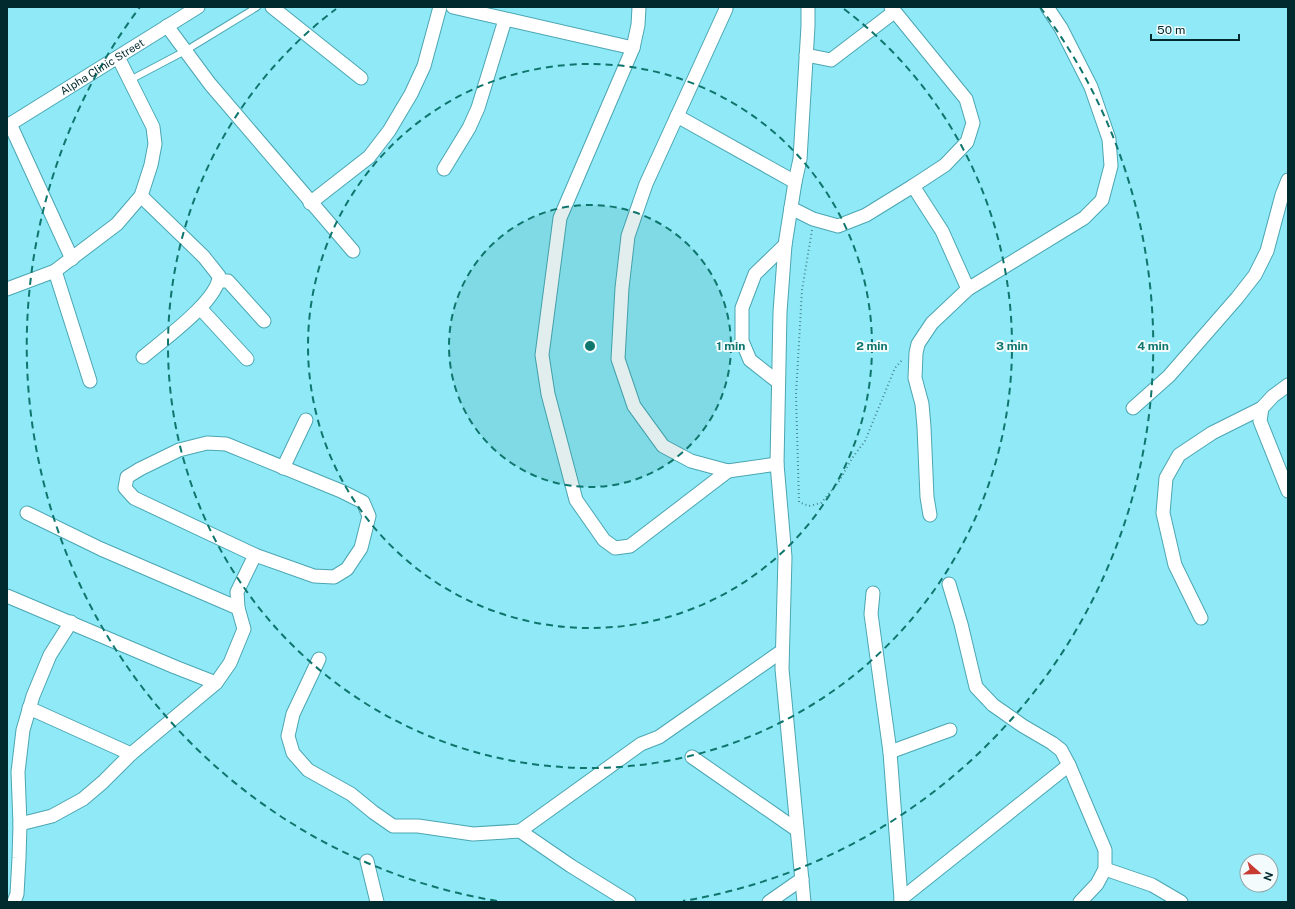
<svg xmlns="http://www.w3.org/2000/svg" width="1295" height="909" font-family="'Public Sans',sans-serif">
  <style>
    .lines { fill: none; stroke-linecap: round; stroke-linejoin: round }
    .lane-casing { stroke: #4ba6b2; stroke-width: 8 }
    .street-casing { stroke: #4ba6b2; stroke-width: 15 }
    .path { stroke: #498a93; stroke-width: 2; stroke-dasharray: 1 3; stroke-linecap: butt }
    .lane { stroke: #fff; stroke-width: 6 }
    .street { stroke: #fff; stroke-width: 13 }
    .ring { fill: none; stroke: #0f766e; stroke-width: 2; stroke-dasharray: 7 5 }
    .labels { text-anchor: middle; stroke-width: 4; stroke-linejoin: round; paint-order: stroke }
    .street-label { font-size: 11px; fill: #012a2f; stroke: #f3fbfc }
    .centre { fill: #0f766e; stroke: #f3fbfc; stroke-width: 2 }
    .ring-label { font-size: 12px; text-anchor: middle; font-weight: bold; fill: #0f766e; stroke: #f3fbfc; stroke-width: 4; stroke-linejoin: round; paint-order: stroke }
  </style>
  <rect width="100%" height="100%" fill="#90e9f6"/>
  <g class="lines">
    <g class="lane-casing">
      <path id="lane" d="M130,80L185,51L257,7"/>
    </g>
    <g class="street-casing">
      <g id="street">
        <path d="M272,7L361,78"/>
        <path d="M453,7L633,48"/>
        <path d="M639,7L638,25L633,48L560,218L542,355L548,394L576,500L604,540L615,548L630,546L728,471"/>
        <path d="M726,9L646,184L628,236L622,288L618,359L634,406L663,446L691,461L728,471L777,464"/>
        <path d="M167,26L210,84L353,251"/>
        <path d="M806,55L831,60L894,12"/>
        <path d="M677,116L795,182"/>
        <path d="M10,124L72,259"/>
        <path id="s1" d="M7,126L198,7"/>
        <path d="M444,169L469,128L478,108L505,20"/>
        <path d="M913,186L942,231L968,289"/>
        <path d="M141,196L204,257L219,276C219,300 162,341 143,357"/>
        <path d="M310,203L369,157L389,131L411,94L424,66L440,7"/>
        <path d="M791,208L813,219L838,226L866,215L913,186L945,165L967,142L973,123L966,99L891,7"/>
        <path d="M55,271L90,381"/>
        <path d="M219,281H228L264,321"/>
        <path d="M7,289L55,271L117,224L141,196L151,165L155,144L153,127L118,57"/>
        <path d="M200,308L247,359"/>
        <path d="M778,382L750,360L742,341V308L755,274L785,245"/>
        <path d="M1288,385L1273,396L1262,408L1260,421L1288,491"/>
        <path d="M1133,408L1169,376L1237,298L1255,275L1267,251L1282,195L1288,180"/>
        <path d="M207,443L226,444L341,491L363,502L369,516L361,548L347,569L334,577L314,576L255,555L134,498L125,488L127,477L140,469L179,450Z"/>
        <path d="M283,468L306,420"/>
        <path d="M27,513L101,549L238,608"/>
        <path d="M930,515L927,497L924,427L922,404L915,378L916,353L918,344L932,323L968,289L1084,218L1102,200L1111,166L1109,139L1091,87L1061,28L1047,7"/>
        <path d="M949,584L961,624L976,687L993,705L1023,726L1052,743L1061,750L1069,765L1105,850V869L1097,884L1080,902"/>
        <path d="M873,593L871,614L890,752L901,899"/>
        <path d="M7,596L175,667L216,683"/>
        <path d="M1201,618L1175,565L1163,513L1166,478L1179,455L1212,433L1262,408"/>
        <path d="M319,659L293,714L288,736L293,753L308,770L351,794L373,812L393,826H418L473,834L520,831L571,866L629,902"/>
        <path d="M29,708L131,754"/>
        <path d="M890,752L950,730"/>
        <path d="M692,757L797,830"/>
        <path d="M20,824L52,816L83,799L103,782L131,754L216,683L230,663L244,629L238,608L237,592L255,555"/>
        <path d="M520,831L641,744L659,737L782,651"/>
        <path d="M367,861L377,902"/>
        <path d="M1105,869L1152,885L1181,902"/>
        <path d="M14,902L17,894L19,858L20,824L18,772L23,730L33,696L50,655L71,622"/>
        <path d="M769,902L802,879"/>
        <path d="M804,902L782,669L785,557L777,464L780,312L785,245L795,182L800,159L808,26V7"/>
        <path d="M901,902V899L1069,765"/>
      </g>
    </g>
    <path class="path" d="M812,230L802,290L796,395L799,502L809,506L821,503L838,483L853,457L865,441L895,368L903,359"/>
    <use href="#lane" class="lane"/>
    <use href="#street" class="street"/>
  </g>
  <circle cx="590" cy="346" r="141" fill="#0f766e" fill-opacity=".12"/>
  <g class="ring">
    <circle cx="590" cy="346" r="141"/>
    <circle cx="590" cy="346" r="282"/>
    <path d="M844 9A422 422 0 1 1 336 9"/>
    <path d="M497 901A563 563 0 0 1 140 7M1040 7A563 563 0 0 1 683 901"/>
  </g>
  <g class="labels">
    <g class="street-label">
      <text dy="4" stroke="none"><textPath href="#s1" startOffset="112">Alpha Clinic Street</textPath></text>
    </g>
  </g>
  <circle cx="590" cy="346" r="6" class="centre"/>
  <g class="ring-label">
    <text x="731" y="350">1 min</text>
    <text x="872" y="350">2 min</text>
    <text x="1012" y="350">3 min</text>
    <text x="1153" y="350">4 min</text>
  </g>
  <rect width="1295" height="909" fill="none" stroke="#012a2f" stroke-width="16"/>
  <g transform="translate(1259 873) rotate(110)"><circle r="19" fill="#f3fbfc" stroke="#92a7aa"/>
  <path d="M0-3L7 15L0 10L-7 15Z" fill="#c83b32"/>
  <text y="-6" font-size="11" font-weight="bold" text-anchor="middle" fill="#012a2f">N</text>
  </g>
  <path d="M1151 34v6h88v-6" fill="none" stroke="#012a2f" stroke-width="2"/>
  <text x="1157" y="34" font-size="12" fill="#012a2f" stroke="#f3fbfc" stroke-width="3" paint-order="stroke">50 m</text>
</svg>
